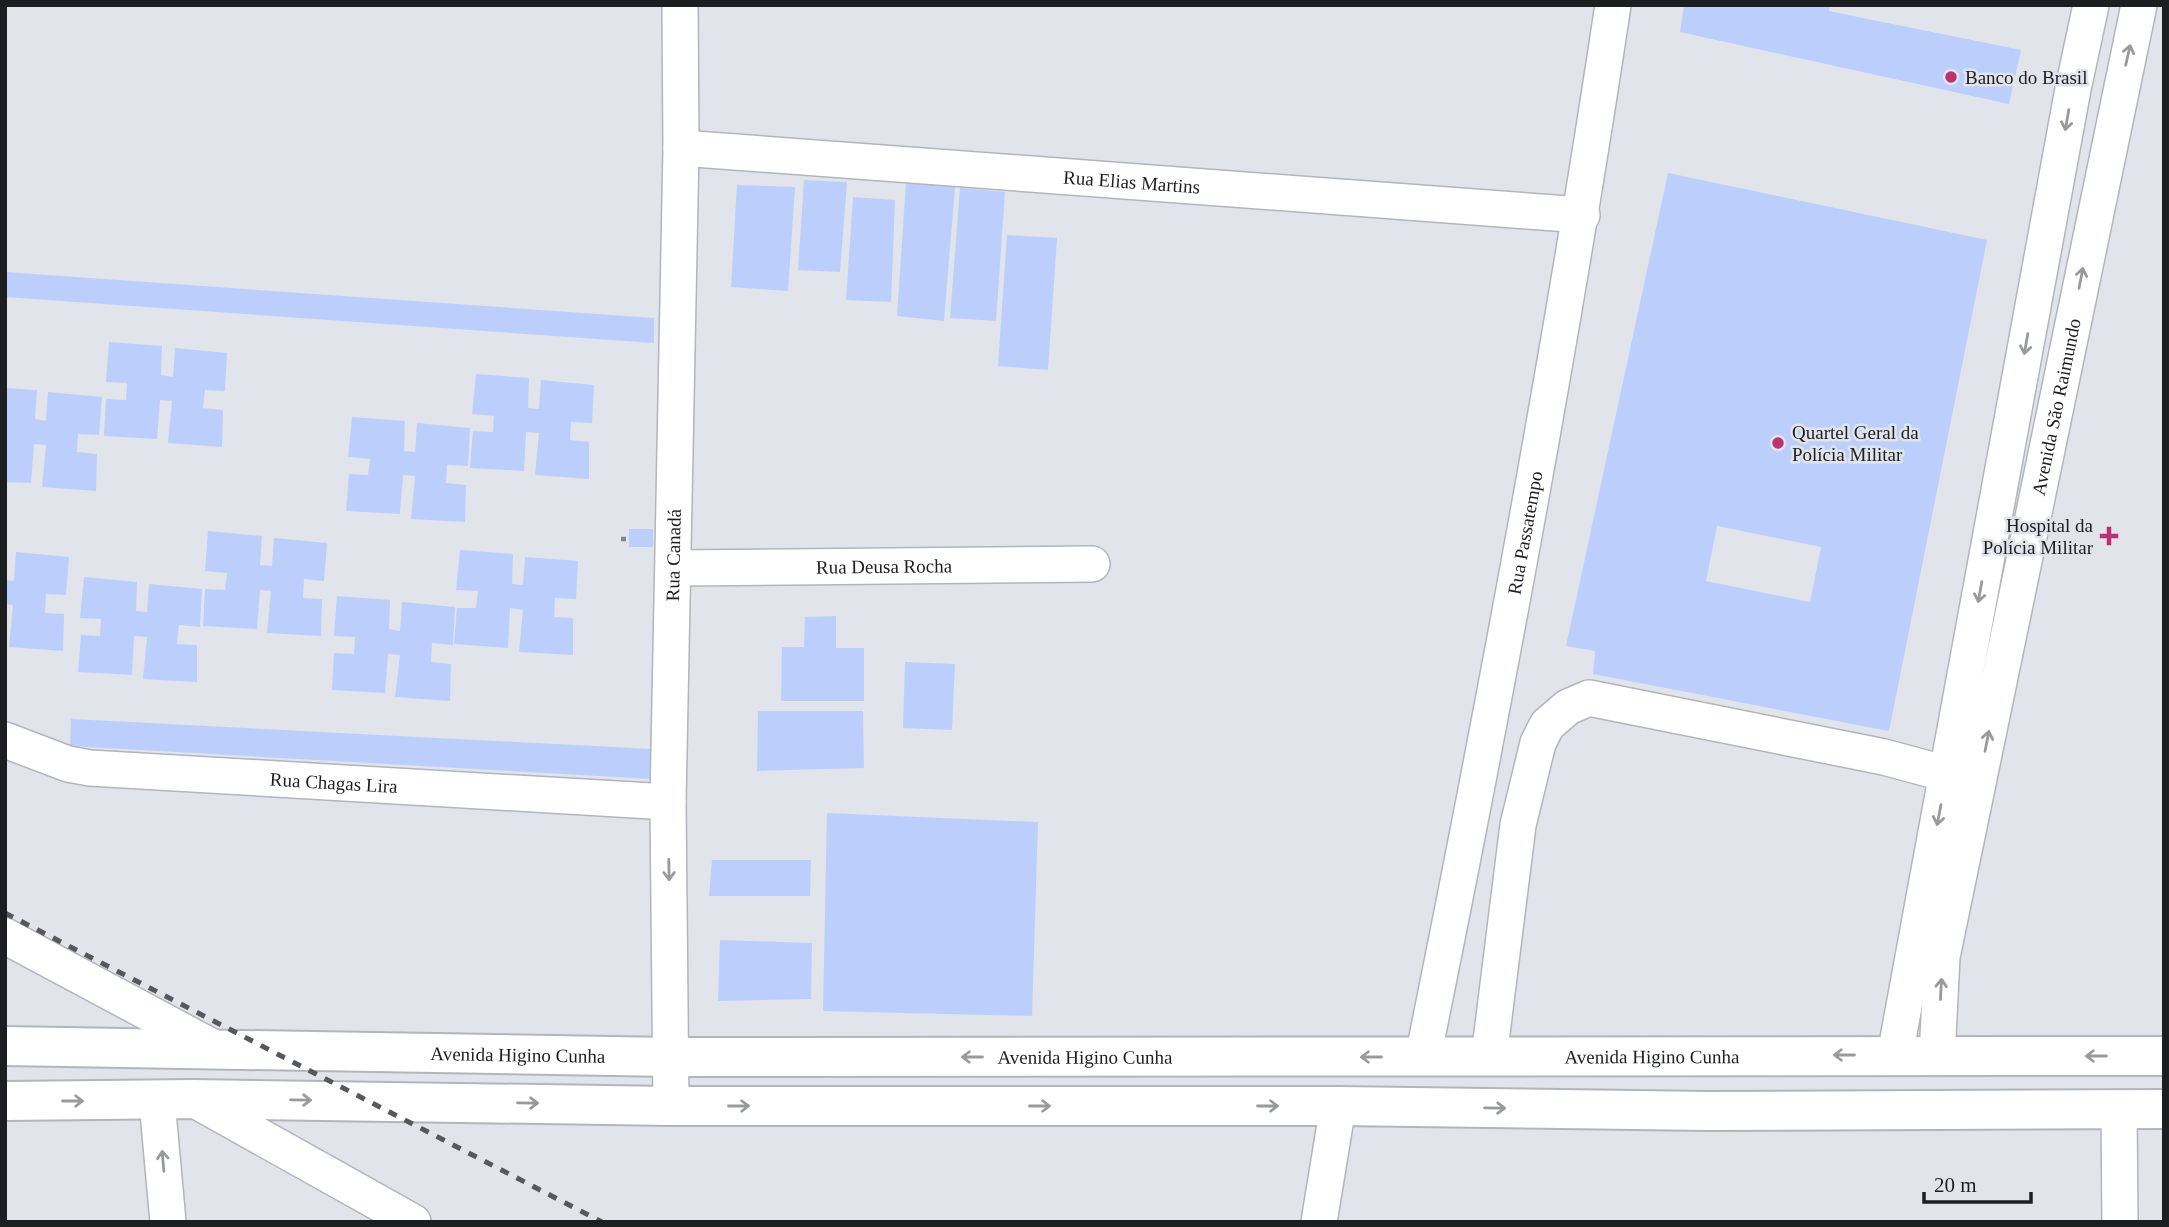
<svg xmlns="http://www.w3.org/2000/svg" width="2169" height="1227" font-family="Georgia,serif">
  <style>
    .building { fill: #bccffc; fill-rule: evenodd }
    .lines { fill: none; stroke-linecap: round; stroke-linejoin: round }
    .minor-casing { stroke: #b2b5bc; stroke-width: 38 }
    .major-casing { stroke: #b2b5bc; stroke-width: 42 }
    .path { stroke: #83858a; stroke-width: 4.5; stroke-dasharray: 5 5; stroke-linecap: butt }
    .minor { stroke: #fff; stroke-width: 35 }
    .major { stroke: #fff; stroke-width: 38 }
    .rail { stroke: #57585c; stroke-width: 5; stroke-dasharray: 9 9; stroke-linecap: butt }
    .oneway { stroke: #999a9b }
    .poi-dot { fill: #bb3270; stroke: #e1e4eb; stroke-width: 2.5 }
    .labels { text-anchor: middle; stroke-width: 5; stroke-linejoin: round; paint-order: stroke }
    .poi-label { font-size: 19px; fill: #1d1e20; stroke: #e1e4eb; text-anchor: start }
    .street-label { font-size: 19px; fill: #1d1e20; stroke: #e1e4eb }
  </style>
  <rect width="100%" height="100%" fill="#e1e4eb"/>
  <g class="building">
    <path d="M1684,5H1830L1829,11L2021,50L2009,104L1680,32Z"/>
    <path d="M1668,173L1987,240L1889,731L1593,674L1595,651L1566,646ZM1717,526L1821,547L1810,602L1706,581Z"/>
    <path d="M804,180L847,182L840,272L798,270Z"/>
    <path d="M906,182L955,187L944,321L897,316Z"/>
    <path d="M737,185L795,187L788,291L731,287Z"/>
    <path d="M960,188L1005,192L996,321L950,318Z"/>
    <path d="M853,197L895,200L891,302L846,300Z"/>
    <path d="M1007,235L1057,238L1048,370L998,366Z"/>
    <path d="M5,272L654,318V343L5,297Z"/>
    <path d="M109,342L162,346L161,375L173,377L175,348L227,353L225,391L205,390L203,408L223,410L222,447L168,443L172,401L160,400L157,439L104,436L106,399L126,400L127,383L106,382Z"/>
    <path d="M476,374L529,378L528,408L539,409L541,380L594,385L592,423L571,422L570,440L589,442V479L535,475L539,433L526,432L524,471L470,468L473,431L493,432L494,416L472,414Z"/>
    <path d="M5,388L37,390L35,419L46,421L48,392L102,397L99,435L78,434L77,452L97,454L96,491L42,487L46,445L34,444L31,483L5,482Z"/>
    <path d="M352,417L405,421L404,451L415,452L417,423L470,428L468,466L447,465L446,483L466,485L465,522L411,519L415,476L403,475L400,514L346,511L349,474L368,475L370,459L348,457Z"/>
    <rect x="629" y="529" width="24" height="18"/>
    <path d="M208,531L262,536L260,565L272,566L274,538L327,543L324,581L304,579L303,598L322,599L321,636L267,633L271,591L260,590L257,629L203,626L205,589L225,590L227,573L205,571Z"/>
    <path d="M460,550L513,554L512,584L523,585L525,557L578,561L576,599L555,598L554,617L573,618V655L519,652L523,610L510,608L508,648L454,644L457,608H476L478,591L456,590Z"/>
    <path d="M16,552L69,557L66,595L46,594L45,613L64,614L63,651L9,647L13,605L5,604V580L14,581Z"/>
    <path d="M84,577L137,582L136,611L147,612L149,584L202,589L200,627L179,625L177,644L197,645V682L143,679L147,637L134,636L132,675L78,672L81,635L100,636L101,619L80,618Z"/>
    <path d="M337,596L390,600L389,629L400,631L402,602L455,607L453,645L432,643L431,662L451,664L450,701L395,697L400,655L388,654L385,693L332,690L334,653L354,654L355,637L334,636Z"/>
    <path d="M836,616V648H864V701H781L782,647H804L805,617Z"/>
    <path d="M905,662L955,664L952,730L903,728Z"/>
    <path d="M758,711H863L864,768L757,771Z"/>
    <path d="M71,719L651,749V779L70,746Z"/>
    <path d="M827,813L1038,822L1032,1016L823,1011Z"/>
    <path d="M712,860H811L810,896H709Z"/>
    <path d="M720,940L812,943L811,999L718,1001Z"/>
  </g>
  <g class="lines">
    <g class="minor-casing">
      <g id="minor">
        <path id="s1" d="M681,148L1582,215"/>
        <path id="s2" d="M674,568L1092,564"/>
        <path id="s3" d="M5,740L68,764L90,768L668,802"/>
        <path d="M5,936L214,1048"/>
        <path d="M1895,1055L2073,89L2091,5"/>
        <path id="s4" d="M1423,1057C1494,708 1560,358 1613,5"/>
        <path d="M1489,1057L1518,825L1538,743L1547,725L1568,707L1589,698L1884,757L1969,780"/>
        <path id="s5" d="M1937,1057L1942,957L2139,5"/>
        <path d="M193,1099L413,1222"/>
        <path d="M157,1101L168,1222"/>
        <path id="s6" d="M671,1106L668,802L681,148L680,5"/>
        <path d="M2119,1110L2120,1222"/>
        <path d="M1319,1222L1338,1106"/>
      </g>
    </g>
    <g class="major-casing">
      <g id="major">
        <path id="s7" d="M5,1046L671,1057L2164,1056"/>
        <path d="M5,1101L193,1099L671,1106H1338L1708,1111L2164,1109"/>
      </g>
    </g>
    <path class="path" d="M621,539H629"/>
    <use href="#minor" class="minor"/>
    <use href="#major" class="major"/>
    <path class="rail" d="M5,913L602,1222"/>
  </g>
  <defs><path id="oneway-shaft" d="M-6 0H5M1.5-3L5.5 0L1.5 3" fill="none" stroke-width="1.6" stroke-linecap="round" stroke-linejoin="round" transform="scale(1.75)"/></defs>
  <g class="oneway">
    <use href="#oneway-shaft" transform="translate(2128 55) rotate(-77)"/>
    <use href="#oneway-shaft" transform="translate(2067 120) rotate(100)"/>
    <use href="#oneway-shaft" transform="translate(2081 278) rotate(-79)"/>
    <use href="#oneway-shaft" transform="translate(2026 344) rotate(100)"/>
    <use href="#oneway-shaft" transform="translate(1980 592) rotate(100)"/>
    <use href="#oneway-shaft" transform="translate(1987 741) rotate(-79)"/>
    <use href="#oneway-shaft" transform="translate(1939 815) rotate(101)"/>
    <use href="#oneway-shaft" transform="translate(669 870) rotate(89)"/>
    <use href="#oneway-shaft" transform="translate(1941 989) rotate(-87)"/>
    <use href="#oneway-shaft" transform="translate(1844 1055) rotate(180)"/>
    <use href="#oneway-shaft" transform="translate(2096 1056) rotate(180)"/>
    <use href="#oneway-shaft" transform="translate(972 1057) rotate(-180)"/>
    <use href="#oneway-shaft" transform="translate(1371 1057) rotate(-180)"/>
    <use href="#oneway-shaft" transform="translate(301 1100) rotate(1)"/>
    <use href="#oneway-shaft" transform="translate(73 1101)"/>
    <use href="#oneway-shaft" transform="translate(528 1103) rotate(1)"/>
    <use href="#oneway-shaft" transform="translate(739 1106)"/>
    <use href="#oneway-shaft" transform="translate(1040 1106)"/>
    <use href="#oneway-shaft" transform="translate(1268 1106)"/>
    <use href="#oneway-shaft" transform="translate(1495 1108) rotate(1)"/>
    <use href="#oneway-shaft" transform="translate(163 1161) rotate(-95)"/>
  </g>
  <g class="poi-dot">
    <circle cx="1951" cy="77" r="7"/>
    <circle cx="1778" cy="443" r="7"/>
    <path d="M2105.5 525.5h7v7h7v7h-7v7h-7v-7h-7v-7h7z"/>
  </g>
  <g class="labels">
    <g class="poi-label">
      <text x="1965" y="84">Banco do Brasil</text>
      <text x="1792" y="439">Quartel Geral da<tspan x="1792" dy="22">Polícia Militar</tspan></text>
      <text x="2093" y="532" text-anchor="end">Hospital da<tspan x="2093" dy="22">Polícia Militar</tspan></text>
    </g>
    <g class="street-label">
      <text dy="7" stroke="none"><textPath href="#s1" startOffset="452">Rua Elias Martins</textPath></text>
      <text dy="7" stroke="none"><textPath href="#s5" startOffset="662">Avenida São Raimundo</textPath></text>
      <text dy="7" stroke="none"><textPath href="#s4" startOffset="534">Rua Passatempo</textPath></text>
      <text dy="7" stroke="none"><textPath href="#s6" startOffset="551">Rua Canadá</textPath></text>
      <text dy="7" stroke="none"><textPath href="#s2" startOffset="210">Rua Deusa Rocha</textPath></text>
      <text dy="7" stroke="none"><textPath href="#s3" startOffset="334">Rua Chagas Lira</textPath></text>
      <text dy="7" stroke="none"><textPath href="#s7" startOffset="513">Avenida Higino Cunha</textPath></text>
      <text dy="7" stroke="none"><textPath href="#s7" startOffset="1647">Avenida Higino Cunha</textPath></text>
      <text dy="7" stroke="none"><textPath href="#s7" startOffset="1080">Avenida Higino Cunha</textPath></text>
    </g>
  </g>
  <rect width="2169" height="1227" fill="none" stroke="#1d1e20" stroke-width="14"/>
  <path d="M1924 1192v10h107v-10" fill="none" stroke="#1d1e20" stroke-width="3.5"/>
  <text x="1934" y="1192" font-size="21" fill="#1d1e20" stroke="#e1e4eb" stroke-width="5" paint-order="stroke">20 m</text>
</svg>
